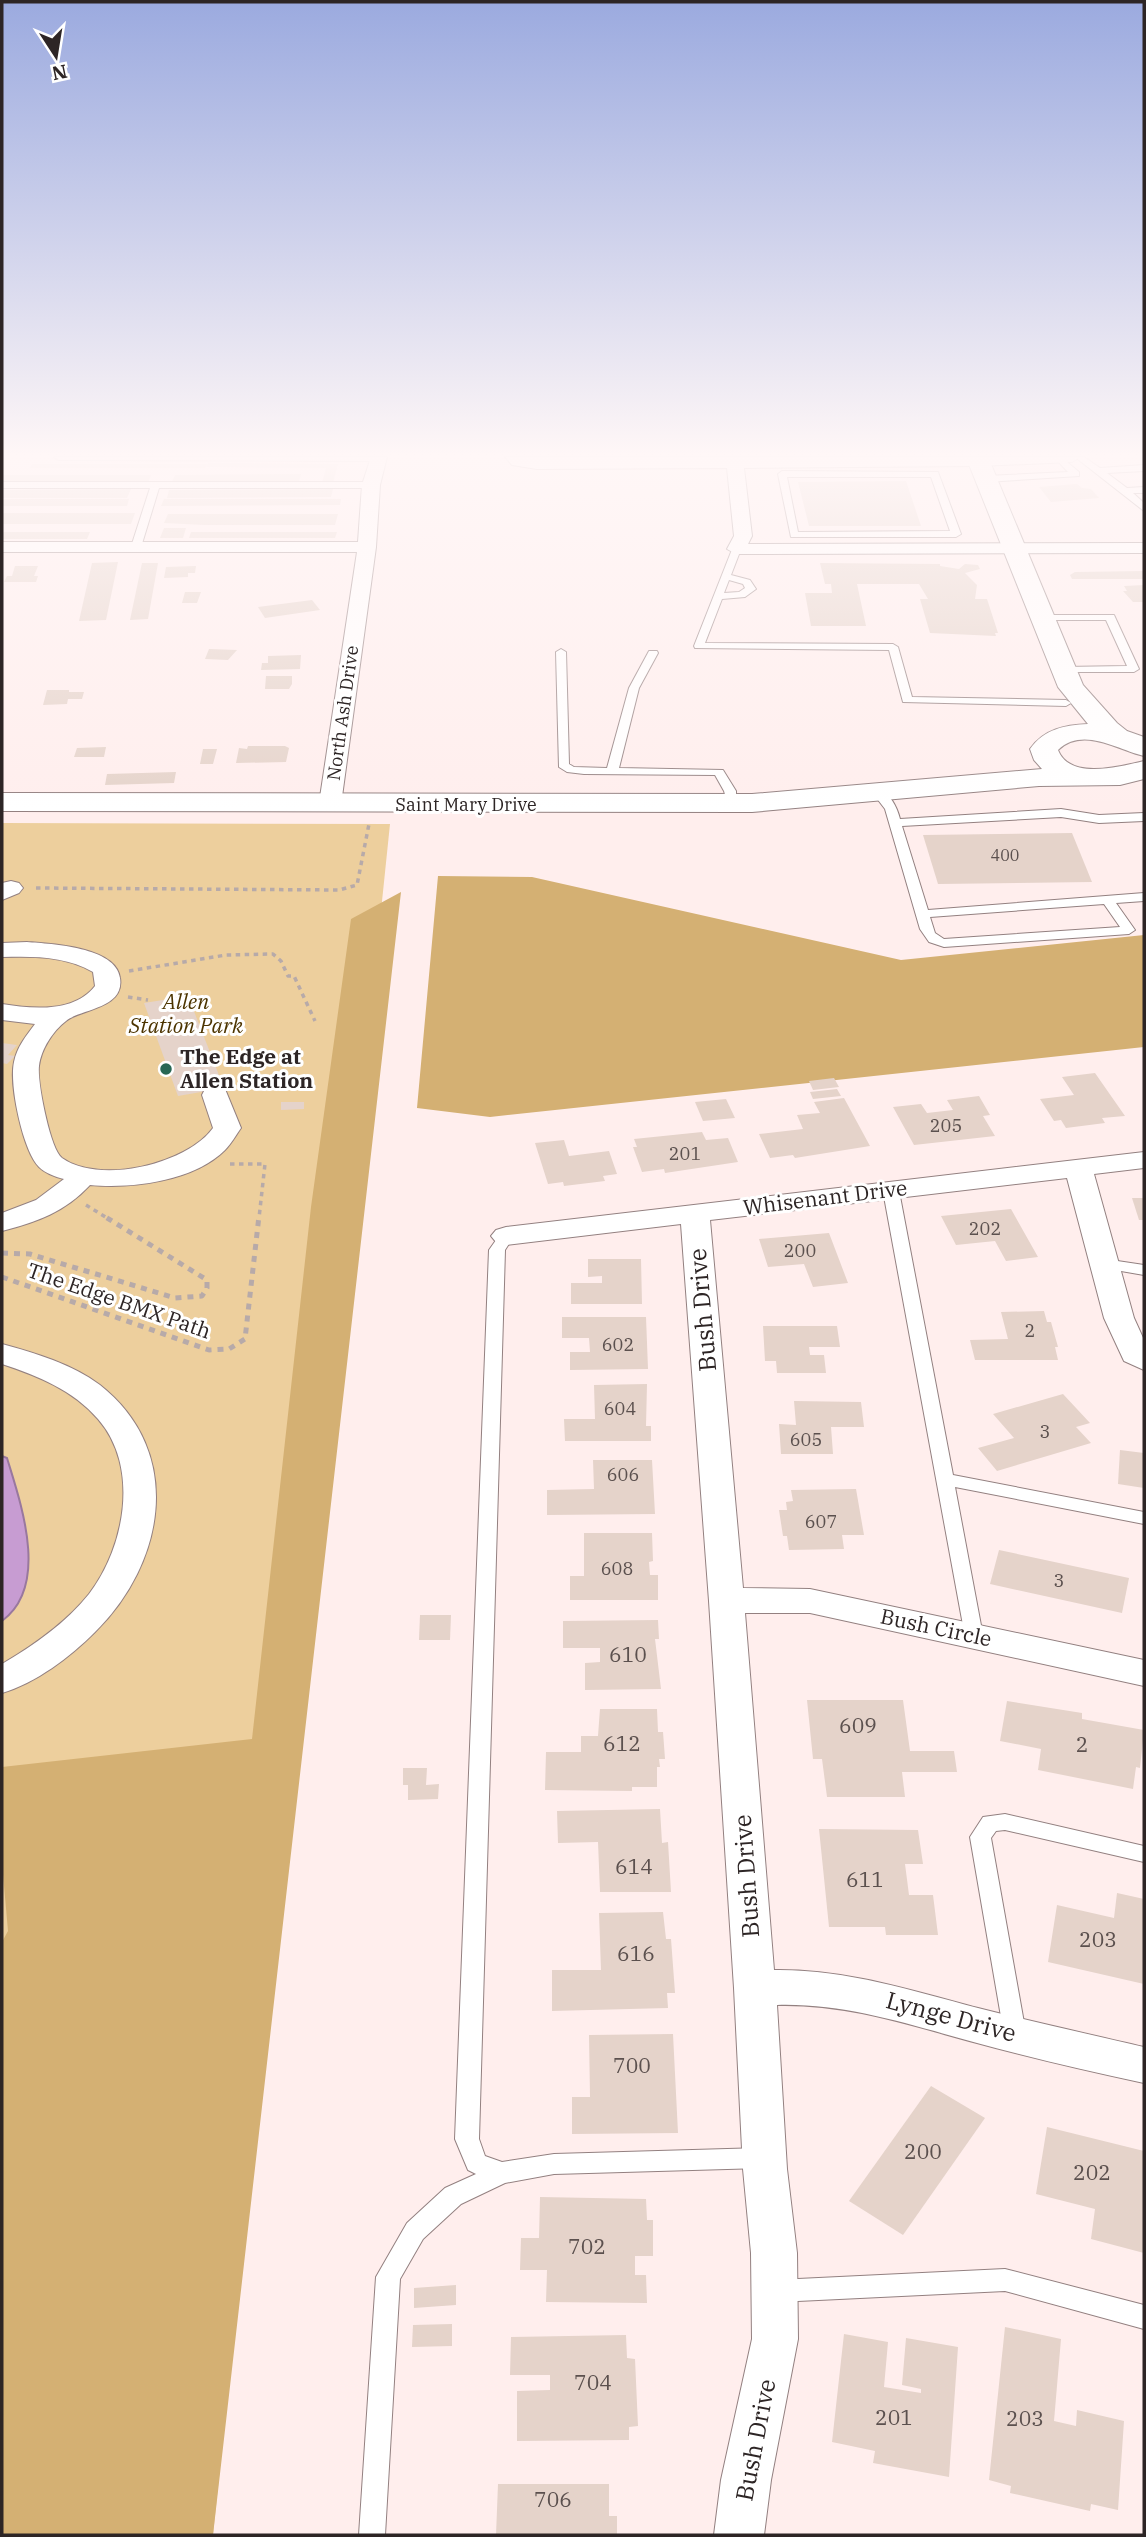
<svg xmlns="http://www.w3.org/2000/svg" width="1146" height="2537" font-family="'IBM Plex Serif',serif">
  <style>
    .green { fill: #edcf9d }
    .forest { fill: #d4b073 }
    .water { fill: #c79cd2; stroke: #99789e; stroke-width: 2 }
    .building { fill: #e5d3ca }
    .lines { fill: none; stroke-linecap: round; stroke-linejoin: round }
    .lane-casing { stroke: #938080; stroke-width: 2 }
    .street-casing { stroke: #938080; stroke-width: 2 }
    .secondary-casing { stroke: #938080; stroke-width: 2 }
    .path-far1 { stroke: #b7aaa9; stroke-width: 3.5; stroke-dasharray: 4.5 4.5; stroke-linecap: butt }
    .path { stroke: #b7aaa9; stroke-width: 5; stroke-dasharray: 6 6; stroke-linecap: butt }
    .lane { fill: #fff; fill-rule: evenodd }
    .street { fill: #fff; fill-rule: evenodd }
    .secondary { fill: #fff; fill-rule: evenodd }
    .poi-dot { fill: #286754; stroke: #fff; stroke-width: 2.5 }
    .labels { text-anchor: middle; stroke-width: 6; stroke-linejoin: round; paint-order: stroke }
    .far-number-label { font-size: 16px; fill: #5b504e }
    .far-street-label { font-size: 18px; fill: #2d2525; stroke: #fff }
    .number-label { font-size: 18px; fill: #5b504e }
    .park-label { font-size: 21px; font-style: italic; fill: #4c3400; stroke: #fff }
    .poi-label { font-size: 21px; font-weight: bold; fill: #2d2525; stroke: #fff; text-anchor: start }
    .street-label { font-size: 21px; fill: #2d2525; stroke: #fff }
    .near-number-label { font-size: 21px; fill: #5b504e }
    .near-street-label { font-size: 24px; fill: #2d2525; stroke: #fff }
  </style>
  <rect width="100%" height="100%" fill="#ffeeed"/>
  <path class="green" d="M2,823L390,824L213,2535H2Z"/>
  <g class="forest">
    <path d="M438,876L532,877L901,960L1144,935V1047L490,1117L417,1108Z"/>
    <path d="M401,892L213,2535H2V1942L8,1931L2,1863V1767L252,1739L311,1207L351,919Z"/>
  </g>
  <path class="water" d="M2,1456L7,1458C21,1504 50,1586 2,1621Z"/>
  <g class="building">
    <path d="M208,463L338,464L333,483H322L326,468L206,467Z"/>
    <path d="M32,464H207L205,468H30Z"/>
    <path d="M301,474L299,482H172L175,475Z"/>
    <path d="M2,475H151L148,483H2Z"/>
    <path d="M906,481L921,526H809L798,482Z"/>
    <path d="M1077,484L1082,488L1091,489L1099,498L1051,502L1039,487Z"/>
    <path d="M131,489L127,498H2V490Z"/>
    <path d="M333,489L331,497L167,498L169,490Z"/>
    <path d="M2,499H129L127,506H2Z"/>
    <path d="M164,499H341L340,505L161,506Z"/>
    <path d="M2,513H135L131,524H2Z"/>
    <path d="M168,514H338L335,525H205L164,523Z"/>
    <path d="M164,528H186L183,538H160Z"/>
    <path d="M2,532H90L87,539H2Z"/>
    <path d="M191,532H337L335,538H189Z"/>
    <path d="M118,562L106,620L79,621L92,563Z"/>
    <path d="M142,563H158L148,619L130,620Z"/>
    <path d="M820,563L940,564V566L959,569L965,564L978,565L980,569L965,573L977,585L975,599H987L998,633H995L996,636L930,633L920,599H928L919,584H857L866,626H811L805,593H832L831,584H825Z"/>
    <path d="M15,566H38L34,576H38L36,582H4L7,576H12Z"/>
    <path d="M196,566L195,573H188V577L164,578L166,567Z"/>
    <path d="M1144,571V579H1072L1070,575L1075,572Z"/>
    <path d="M1144,585V602H1133L1123,591H1127L1124,586Z"/>
    <path d="M185,592H201L197,603H182Z"/>
    <path d="M312,600L320,610L265,618L258,607Z"/>
    <path d="M209,649L237,650L228,660L205,659Z"/>
    <path d="M301,655L300,669L261,670L262,663H268V656Z"/>
    <path d="M266,676H292V684L289,689H265Z"/>
    <path d="M47,690H69V692H84L82,699H68L67,704L43,705Z"/>
    <path d="M248,746H285L289,748L286,762L236,763L239,748L247,749Z"/>
    <path d="M106,747L104,757H74L77,748Z"/>
    <path d="M203,749H217L213,764H200Z"/>
    <path d="M176,772L174,783L105,785L107,774Z"/>
    <path d="M1072,833L1092,882L938,884L923,835Z"/>
    <path d="M188,996L224,1088L178,1096L144,1003Z"/>
    <path d="M2,1043L17,1045L8,1055L15,1056L7,1064L2,1063Z"/>
    <path d="M1095,1073L1125,1116L1102,1118L1105,1123L1066,1128L1061,1120L1054,1121L1040,1099L1074,1095L1062,1077Z"/>
    <path d="M834,1078L839,1087L813,1090L809,1081Z"/>
    <path d="M837,1089L841,1096L813,1099L810,1092Z"/>
    <path d="M979,1096L990,1115L983,1116L995,1136L914,1145L893,1107L921,1104L927,1113L953,1110L947,1100Z"/>
    <path d="M844,1098L870,1146L795,1158L793,1155L770,1158L759,1134L803,1129L797,1115L820,1113L814,1102Z"/>
    <path d="M726,1099L735,1118L703,1121L695,1102Z"/>
    <path d="M281,1102H304V1109L281,1110Z"/>
    <path d="M702,1132L706,1140L728,1138L738,1162L665,1173L664,1169L642,1172L633,1147H637L634,1139Z"/>
    <path d="M564,1140L569,1156L609,1151L617,1174L603,1176L605,1181L564,1186L563,1182L548,1184L535,1143Z"/>
    <path d="M1132,1198H1144V1220H1139Z"/>
    <path d="M1011,1209L1038,1257L1006,1261L995,1241L956,1245L941,1216Z"/>
    <path d="M829,1233L848,1283L813,1287L804,1264L768,1267L759,1239Z"/>
    <path d="M588,1259H641L642,1304H571V1283H602V1276L588,1277Z"/>
    <path d="M1044,1311L1047,1322H1051L1058,1347H1055L1058,1360H975L970,1340L1008,1339L1001,1312Z"/>
    <path d="M562,1317H646L648,1369L570,1370V1352H590L589,1338H562Z"/>
    <path d="M763,1326H837L840,1347H809L810,1355H824L826,1373H777L776,1361H765Z"/>
    <path d="M647,1384L646,1426H651V1441H565L564,1419H595L594,1385Z"/>
    <path d="M1063,1394L1090,1423L1076,1427L1091,1443L997,1471L978,1448L1014,1438L993,1414Z"/>
    <path d="M794,1401L861,1402L864,1427H831L833,1454H781L779,1424L796,1425Z"/>
    <path d="M1120,1450L1144,1453V1488L1118,1484Z"/>
    <path d="M593,1460H652L655,1514L547,1515V1490L594,1489Z"/>
    <path d="M856,1489L864,1535H842L844,1549L789,1550L787,1536H783L779,1510H787L786,1502L793,1501L791,1490Z"/>
    <path d="M584,1533H652L653,1561L649,1562L650,1575H658V1600H570V1576H584Z"/>
    <path d="M999,1550L1129,1578L1122,1613L990,1584Z"/>
    <path d="M420,1615H451L450,1640H419Z"/>
    <path d="M658,1620L659,1639H655L661,1689L585,1690V1663L600,1662V1648H563V1621Z"/>
    <path d="M807,1700H903L910,1751H954L957,1772H902L905,1797H827L822,1759H813Z"/>
    <path d="M1007,1701L1082,1713V1719L1144,1730L1140,1768L1136,1767L1133,1789L1038,1770L1041,1749L1000,1741Z"/>
    <path d="M600,1709H657L658,1732H663L665,1759H659L660,1767H657V1787H632V1791L545,1790L546,1752H581V1736H598Z"/>
    <path d="M403,1768H427L426,1785L439,1784L438,1799L408,1800V1785H403Z"/>
    <path d="M660,1809L662,1843L668,1842L671,1892H600L598,1842L558,1843L557,1811Z"/>
    <path d="M819,1829L918,1830L923,1864H905L909,1895H933L938,1935H886L885,1927H829Z"/>
    <path d="M1117,1893L1144,1899V1984L1048,1962L1057,1905L1114,1918Z"/>
    <path d="M663,1912L666,1939H671L675,1993H667L668,2008L552,2011V1970H601L599,1913Z"/>
    <path d="M673,2034L678,2133L572,2134V2097H590L589,2035Z"/>
    <path d="M931,2086L985,2118L903,2235L849,2201Z"/>
    <path d="M1047,2127L1144,2151V2253L1091,2239L1095,2209L1036,2194Z"/>
    <path d="M540,2197L646,2199L647,2220H653V2256H635V2275H646L647,2303L546,2302L547,2270H520L521,2238H539Z"/>
    <path d="M456,2285V2305L414,2308V2288Z"/>
    <path d="M452,2324V2346L412,2347L413,2325Z"/>
    <path d="M1005,2327L1061,2339L1054,2421L1076,2426L1077,2410L1124,2421L1118,2510L1091,2504L1090,2511L1010,2493L1011,2486L989,2480Z"/>
    <path d="M844,2334L888,2342L884,2387L921,2393V2389L902,2385L906,2338L958,2347L949,2477L873,2463L875,2451L832,2442Z"/>
    <path d="M626,2335L627,2358L635,2359L638,2426L629,2427V2440L517,2441V2391L550,2390V2375H510L511,2337Z"/>
    <path d="M498,2484H609V2516H617V2535H496Z"/>
  </g>
  <g class="lines">
    <g class="lane-casing">
      <g id="lane">
        <path d="M54,457H382L383,458L379,461L58,460Z"/>
        <path d="M1054,457H1061L1079,472V476L986,482L981,479L986,476L1068,472Z"/>
        <path d="M1075,457H1084L1100,468L1144,465V471L1107,473L1127,488L1144,487V493H1133L1144,503V511Z"/>
        <path d="M782,471L938,472L961,534L956,537H791L778,474ZM787,477H931L950,531L798,532Z"/>
        <path d="M2,482H371L376,485L371,488H159L141,547L136,550L131,547L150,488H2Z"/>
        <path d="M733,547L741,549L731,575L750,580L756,589L745,597L722,599L705,643L893,644L898,647L912,697L1066,700L1071,703L1066,706L903,702L889,650L695,648L694,646ZM729,580L743,584L745,588L739,592L724,593Z"/>
        <path d="M1039,615H1114L1139,669L1134,672H1059L1058,670L1063,667L1127,666L1106,620H1043L1039,619Z"/>
        <path d="M561,649L566,652L569,764L574,767L607,768L629,688L649,651H657L658,653L639,688L619,768L723,770L736,791V805H728L724,791L715,775L584,774L567,772L559,767L556,652Z"/>
        <path d="M878,788C890,793 897,807 900,819L1061,809L1099,815L1144,813V821L1099,823L1061,817L902,826L928,910L1144,893V901L1116,903L1135,930L1129,934L944,947L929,942L920,929L885,809L872,792ZM1104,904L1120,927L944,939L935,933L930,917Z"/>
        <path d="M891,1186L899,1191L953,1475L1144,1512V1524L955,1487L983,1636L981,1641L974,1643L967,1641L965,1636L883,1191Z"/>
        <path d="M506,1231L514,1236L505,1250L479,2139L485,2156L502,2162L554,2154L762,2148L770,2151L774,2158L770,2165L762,2168L554,2174L505,2183L461,2204L423,2239L400,2279L385,2535H359L376,2277L407,2223L445,2188L476,2174L468,2170L455,2139L489,1250L501,1233Z"/>
        <path d="M1104,1259L1144,1265V1275L1098,1267L1096,1264Z"/>
        <path d="M1005,1814L1144,1846V1862L1005,1830L996,1831L991,1838L1026,2034L1023,2041L1015,2043L1007,2041L1004,2034L970,1837L983,1817Z"/>
        <path d="M1005,2269L1144,2305V2329L1005,2291L777,2302L768,2299L765,2291L768,2283L777,2280Z"/>
      </g>
    </g>
    <g class="street-casing">
      <g id="street">
        <path d="M371,457H387L380,485L376,547L341,804L338,809H322L319,804L357,552H2V542H358L362,485Z"/>
        <path d="M505,457H1080L1072,462L979,466L744,468L752,536L748,544L1144,543V553L736,554L727,549L734,536L727,468L537,469L512,465Z"/>
        <path d="M11,881L19,883L23,888L19,893L2,900V883Z"/>
        <path d="M27,942C52,944 116,947 120,978C125,1009 80,1009 66,1021C53,1031 41,1049 39,1066C37,1081 50,1149 62,1158C100,1185 187,1164 213,1128L202,1095L205,1089L215,1087L225,1089L241,1128C236,1135 231,1144 225,1150C194,1181 132,1189 90,1185C65,1212 37,1222 2,1231V1213L36,1200L64,1179C56,1177 45,1173 39,1167C23,1151 9,1085 14,1062C17,1047 26,1036 35,1024L2,1020V1004C32,1009 74,1013 95,986L93,972C66,956 33,956 2,957V943Z"/>
        <path d="M1144,1152V1168L1094,1174L1134,1318L1144,1340V1370L1124,1361L1104,1318L1067,1178L710,1220L743,1588L810,1589L1144,1660V1686L810,1613H745L774,1970C845,1969 910,1990 978,2008C1033,2022 1089,2034 1144,2047V2083C1088,2071 1032,2058 977,2043C910,2025 846,2003 777,2005L787,2169L797,2253L798,2339L771,2480L764,2535H714L721,2480L752,2339L751,2253L743,2169L734,1988L709,1601L681,1224L506,1245L496,1242L491,1236L496,1230L506,1227Z"/>
        <path d="M2,1344C35,1353 72,1364 100,1385C185,1452 165,1563 95,1632C70,1657 36,1683 2,1693V1664C34,1645 66,1623 89,1594C125,1547 140,1467 98,1419C73,1390 38,1376 2,1364Z"/>
      </g>
    </g>
    <g class="secondary-casing">
      <path id="secondary" d="M966,457H988L1083,685L1117,723L1127,731L1144,737V756C1118,750 1083,726 1058,750C1070,781 1122,766 1144,761V779L1120,785L1039,786L752,812L2,811V793L752,794L1042,769L1034,760L1030,749C1044,729 1065,725 1088,724L1058,687Z"/>
    </g>
    <g class="path-far1">
      <path d="M36,888L339,890L357,885L369,824"/>
      <path d="M129,971L226,955L273,954L281,961L288,976H294L315,1021"/>
      <path d="M128,997L148,1000"/>
      <path d="M230,1164H265L259,1218"/>
      <path d="M86,1205L107,1218"/>
    </g>
    <g class="path">
      <path d="M2,1253L30,1254L175,1298L202,1296L207,1288V1280L104,1216"/>
      <path d="M2,1277L209,1350L229,1349L245,1339L259,1216"/>
    </g>
    <use href="#lane" class="lane"/>
    <use href="#street" class="street"/>
    <use href="#secondary" class="secondary"/>
  </g>
  <linearGradient id="sky" x2="0" y2="1"><stop stop-color="#9baadf"/><stop offset="0.56" stop-color="#fff7f7"/><stop offset="1" stop-color="#fff7f7" stop-opacity="0"/></linearGradient>
  <rect width="1146" height="812" fill="url(#sky)"/>
  <circle class="poi-dot" cx="166" cy="1069" r="7"/>
  <g class="labels">
    <g class="far-number-label">
      <text x="1005" y="861">400</text>
    </g>
    <g class="far-street-label">
      <text transform="translate(343 713) rotate(-82)" y="6">North Ash Drive</text>
      <text x="466" y="811">Saint Mary Drive</text>
    </g>
    <g class="number-label">
      <text x="946" y="1132">205</text>
      <text x="685" y="1160">201</text>
      <text x="985" y="1235">202</text>
      <text x="800" y="1257">200</text>
      <text x="1030" y="1337">2</text>
      <text x="618" y="1351">602</text>
      <text x="620" y="1415">604</text>
      <text x="1045" y="1438">3</text>
      <text x="806" y="1446">605</text>
      <text x="623" y="1481">606</text>
      <text x="821" y="1528">607</text>
      <text x="617" y="1575">608</text>
      <text x="1059" y="1587">3</text>
    </g>
    <g class="park-label">
      <text x="186" y="1009">Allen<tspan x="186" dy="24">Station Park</tspan></text>
    </g>
    <g class="poi-label">
      <text x="180" y="1064">The Edge at<tspan x="180" dy="24">Allen Station</tspan></text>
    </g>
    <g class="street-label">
      <text transform="translate(825 1198) rotate(-7)" y="7">Whisenant Drive</text>
      <text transform="translate(119 1301) rotate(19)" y="7">The Edge BMX Path</text>
      <text transform="translate(936 1628) rotate(12)" y="7">Bush Circle</text>
    </g>
    <g class="near-number-label">
      <text x="628" y="1662">610</text>
      <text x="858" y="1733">609</text>
      <text x="622" y="1751">612</text>
      <text x="1082" y="1752">2</text>
      <text x="634" y="1874">614</text>
      <text x="865" y="1887">611</text>
      <text x="1098" y="1947">203</text>
      <text x="636" y="1961">616</text>
      <text x="632" y="2073">700</text>
      <text x="923" y="2159">200</text>
      <text x="1092" y="2180">202</text>
      <text x="587" y="2254">702</text>
      <text x="593" y="2390">704</text>
      <text x="894" y="2425">201</text>
      <text x="1025" y="2426">203</text>
      <text x="553" y="2507">706</text>
    </g>
    <g class="near-street-label">
      <text transform="translate(703 1310) rotate(-95)" y="8">Bush Drive</text>
      <text transform="translate(747 1876) rotate(-94)" y="8">Bush Drive</text>
      <text transform="translate(951 2017) rotate(15)" y="8">Lynge Drive</text>
      <text transform="translate(756 2440) rotate(-79)" y="8">Bush Drive</text>
    </g>
  </g>
  <rect width="1146" height="2537" fill="none" stroke="#2d2525" stroke-width="7"/>
  <g transform="translate(56 56) rotate(168)" stroke="#ffffff" stroke-width="5" paint-order="stroke">
  <path d="M0-5L12 26L0 18L-12 26Z" fill="#2d2525"/>
  <text y="-10" font-size="19" font-weight="bold" text-anchor="middle" fill="#2d2525">N</text>
  </g>
</svg>
